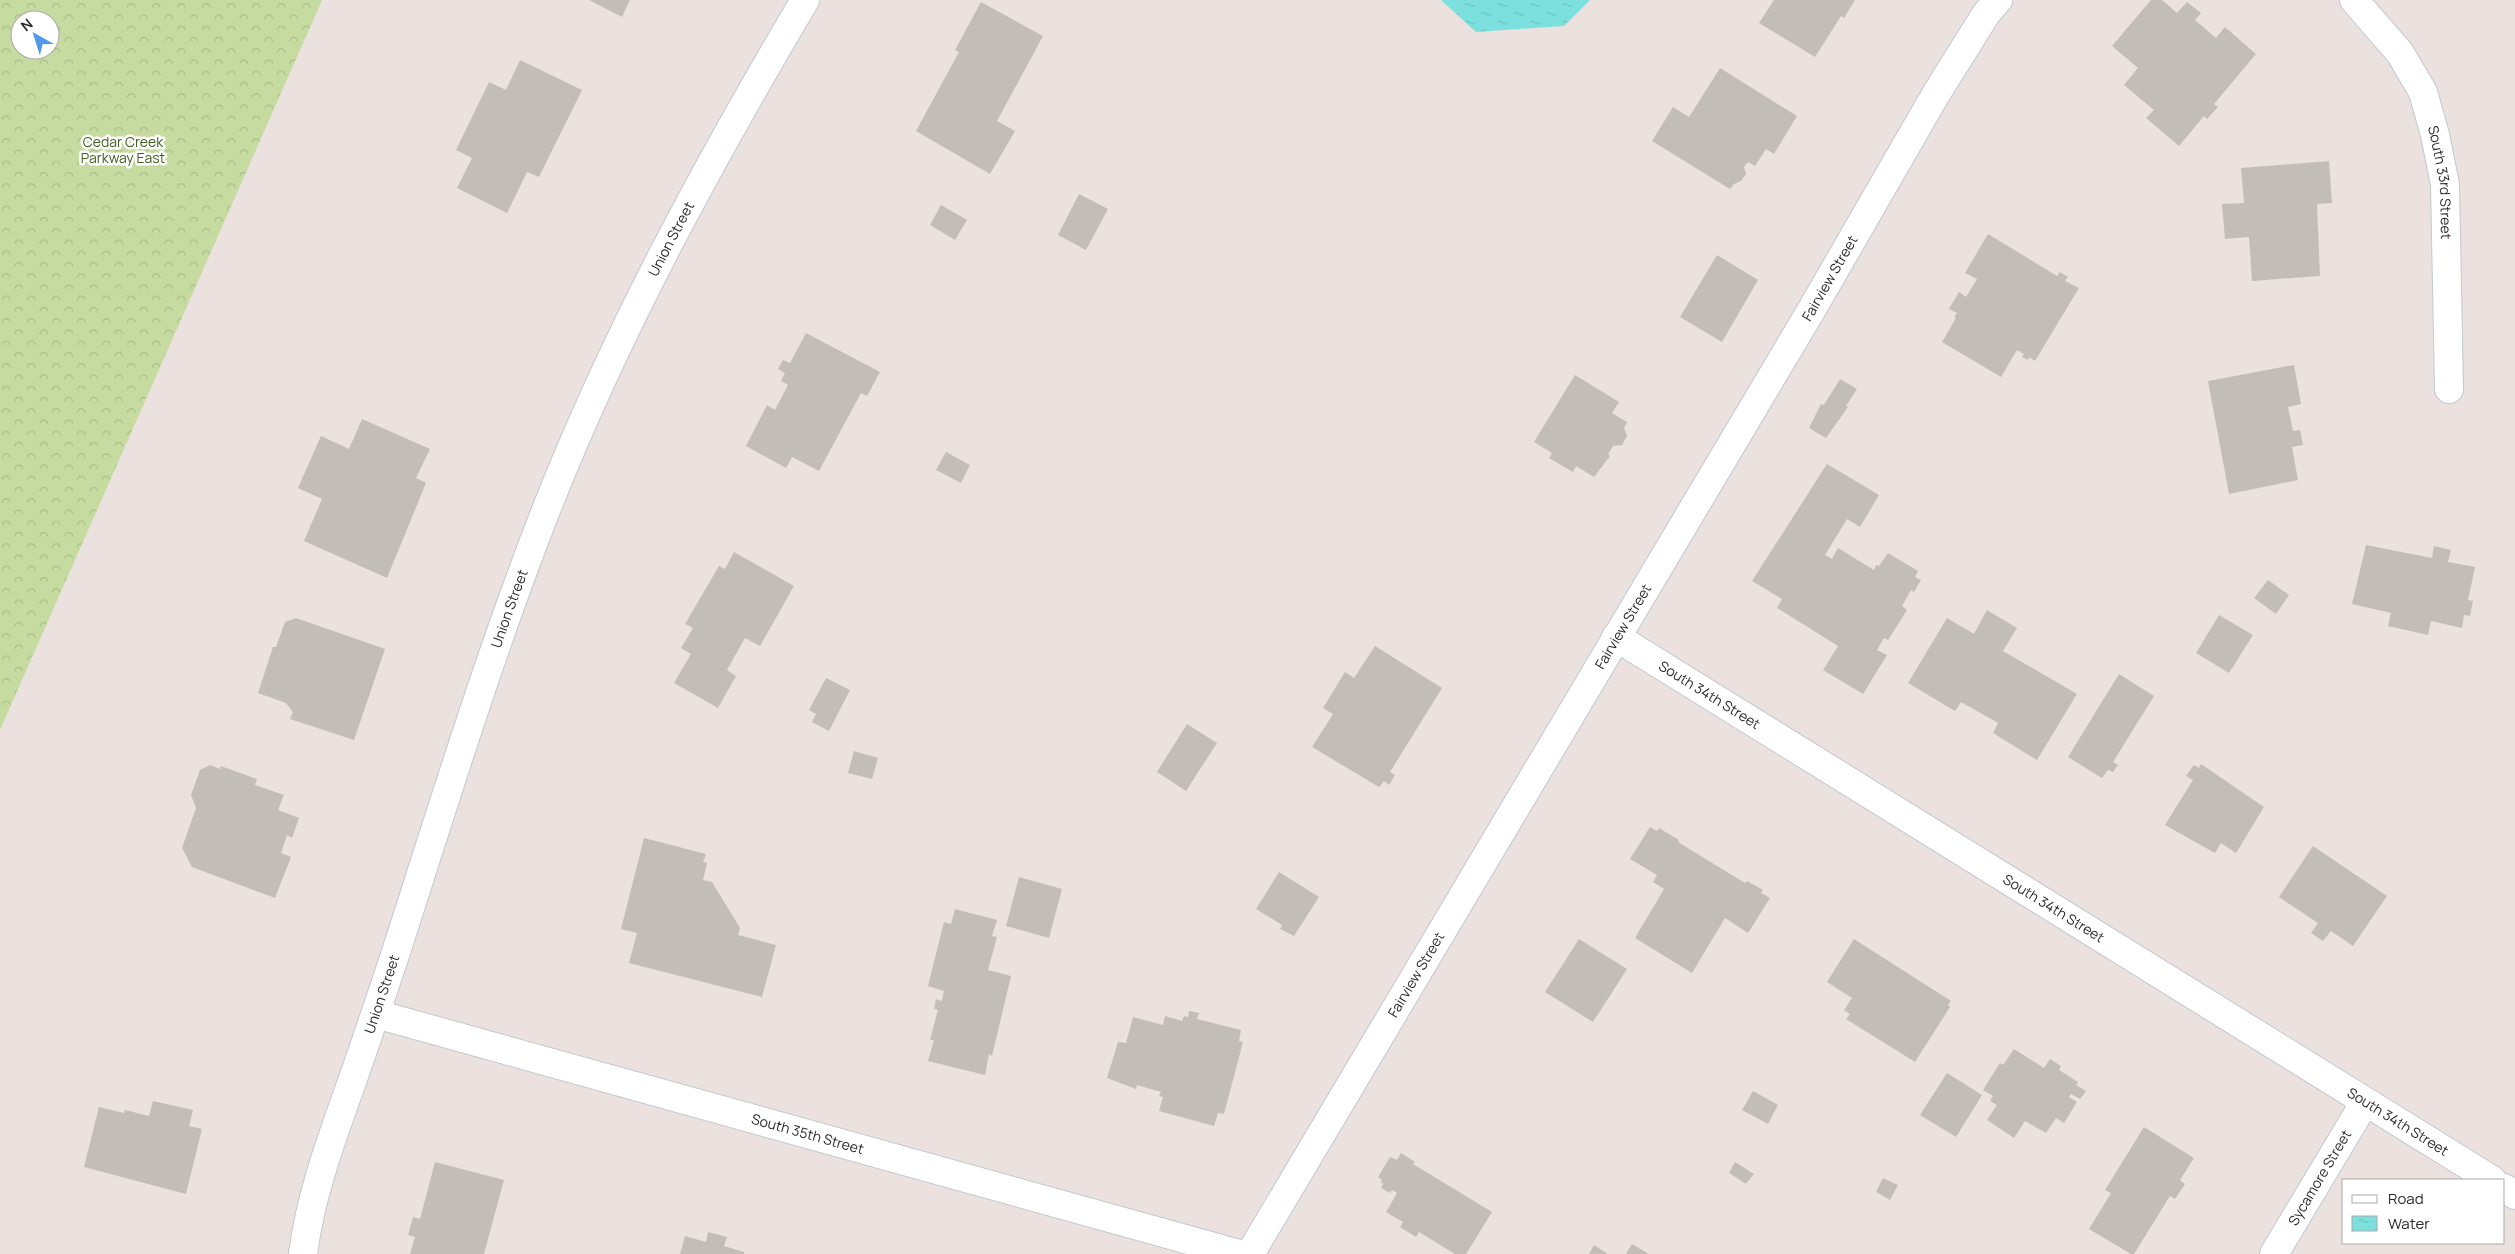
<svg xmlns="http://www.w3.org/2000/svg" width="2515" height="1254" font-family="Manrope,sans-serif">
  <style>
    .forest { fill: url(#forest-crowns); fill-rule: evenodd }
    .water { fill: url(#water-ripples) }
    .building { fill: #c3bdb9 }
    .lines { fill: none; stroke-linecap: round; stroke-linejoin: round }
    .street-casing { stroke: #c2c8cf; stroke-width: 30 }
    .street { stroke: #fff; stroke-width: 28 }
    .labels { text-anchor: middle; stroke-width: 5; stroke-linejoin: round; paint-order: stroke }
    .park-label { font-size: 14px; fill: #426022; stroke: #fff }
    .street-label { font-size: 14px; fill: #2a2a2a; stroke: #fff }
  </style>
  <defs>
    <pattern id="forest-crowns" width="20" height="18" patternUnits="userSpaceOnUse" patternTransform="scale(1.25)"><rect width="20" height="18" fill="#c6dba0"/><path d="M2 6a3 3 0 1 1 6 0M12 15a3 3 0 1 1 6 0" fill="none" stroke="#aabc8a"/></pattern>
    <pattern id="water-ripples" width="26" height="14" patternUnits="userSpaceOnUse" patternTransform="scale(1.25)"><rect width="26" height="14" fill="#7ce1de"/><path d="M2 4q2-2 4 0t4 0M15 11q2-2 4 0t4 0" fill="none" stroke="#6bc1bf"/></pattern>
  </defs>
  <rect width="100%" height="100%" fill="#ebe1de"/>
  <path class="forest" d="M0,0H322L0,730ZM20,20H50V50H20Z"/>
  <path class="water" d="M1441,0H1590L1564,26L1476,32Z"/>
  <g class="building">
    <path d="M589,0H630L622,17Z"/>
    <path d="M1774,0H1855L1844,18L1841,16L1815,57L1759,23Z"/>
    <path d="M2151,0H2162L2177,13L2187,2L2201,13L2195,20L2216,38L2225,27L2256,54L2214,104L2218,107L2207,119L2204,116L2179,146L2146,118L2154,110L2124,85L2138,68L2112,46Z"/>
    <path d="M981,2L1043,36L997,121L1015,131L990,174L916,131L959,52L955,50Z"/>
    <path d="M520,60L582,90L539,177L527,172L507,213L457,188L472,158L456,150L489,82L506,90Z"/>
    <path d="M1720,68L1797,116L1774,154L1766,149L1755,166L1748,162L1744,167L1746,174L1741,181L1734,184L1730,189L1652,141L1673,107L1689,117Z"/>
    <path d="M2329,161L2332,203L2317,204L2320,276L2252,281L2249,237L2225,239L2222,204L2244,203L2241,168Z"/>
    <path d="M1079,194L1108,209L1086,250L1058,235Z"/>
    <path d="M941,205L967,220L955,240L930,225Z"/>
    <path d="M1988,234L2057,276L2060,272L2068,277L2065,281L2079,288L2035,361L2029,357L2028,360L2022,357L2024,354L2017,350L2001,377L1942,342L1956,318L1954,317L1957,313L1949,309L1959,292L1966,297L1977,279L1965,273Z"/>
    <path d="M1717,255L1758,280L1722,342L1680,317Z"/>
    <path d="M806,333L880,372L867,396L861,393L819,471L792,457L786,468L746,446L767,405L775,410L788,385L781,381L785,373L778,369L783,360L790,363Z"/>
    <path d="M2294,365L2301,404L2288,407L2293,431L2300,430L2303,445L2292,447L2298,480L2229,494L2208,381Z"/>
    <path d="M1575,375L1619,402L1612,413L1627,422L1624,428L1627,436L1622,445L1613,446L1608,454L1610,456L1594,477L1576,466L1573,472L1549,458L1552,453L1534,442Z"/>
    <path d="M1840,379L1857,389L1846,406L1848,407L1826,438L1809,428L1821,404L1824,405Z"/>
    <path d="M362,419L430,449L416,478L426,483L387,578L304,541L322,499L298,488L321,436L349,449Z"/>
    <path d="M946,452L970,465L961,483L936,470Z"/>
    <path d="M1827,464L1879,495L1860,527L1847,519L1825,555L1832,559L1838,548L1874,570L1876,565L1879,566L1888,553L1918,571L1915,577L1921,580L1914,592L1911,590L1902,606L1907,610L1888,640L1884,638L1877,650L1887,655L1863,694L1823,670L1838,646L1777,608L1782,599L1752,581Z"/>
    <path d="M2366,545L2432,558L2434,546L2451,550L2448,562L2475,567L2468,600L2473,601L2470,616L2464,615L2462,628L2431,621L2428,635L2388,626L2391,613L2352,604Z"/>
    <path d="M734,552L794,586L760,646L745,638L727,670L736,676L718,708L674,683L691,654L681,648L693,628L685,624L719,566L725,569Z"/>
    <path d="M2268,580L2289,595L2276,614L2254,598Z"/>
    <path d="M1987,610L2017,628L2003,651L2077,694L2037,760L1993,733L1998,723L1961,702L1955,711L1908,683L1947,618L1974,634Z"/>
    <path d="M2219,615L2253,635L2229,673L2196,653Z"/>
    <path d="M296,618L385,649L354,740L290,719L293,712L286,703L258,693L273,647H276L285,622Z"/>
    <path d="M1375,646L1442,688L1390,772L1395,775L1389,785L1384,781L1379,787L1312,747L1333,714L1323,708L1345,672L1354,678Z"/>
    <path d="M2119,674L2154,696L2113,762L2118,765L2113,772L2108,770L2102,778L2068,757Z"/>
    <path d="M826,678L850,690L829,731L812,722L816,714L809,710Z"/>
    <path d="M1187,724L1217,743L1186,791L1157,772Z"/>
    <path d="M854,751L878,758L872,779L848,773Z"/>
    <path d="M2201,764L2264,807L2236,853L2221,843L2215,853L2165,825L2193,780L2186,776L2194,765L2199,768Z"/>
    <path d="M210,765L220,769L221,766L257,779L255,785L284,795L278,810L299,818L292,838L287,835L281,853L291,857L275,898L192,867L182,848L196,808L191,795L200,770Z"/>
    <path d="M1650,827L1657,831L1659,828L1679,840L1678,842L1745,883L1747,881L1763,890L1761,893L1770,898L1748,933L1725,918L1692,973L1635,938L1664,889L1653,882L1657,875L1630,859Z"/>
    <path d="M644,838L706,854L703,862L707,863L703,880L712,882L740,928L738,935L776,945L762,997L629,963L637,933L621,929Z"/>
    <path d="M2313,846L2387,896L2353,946L2331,931L2323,941L2311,933L2318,923L2279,897Z"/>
    <path d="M1279,872L1319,897L1294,936L1280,929L1282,925L1256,909Z"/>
    <path d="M1019,877L1062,889L1049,938L1006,926Z"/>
    <path d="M955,909L997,920L992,936L997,937L988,970L1011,976L992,1056L989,1054L985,1075L928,1061L934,1040H930L938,1010L934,1009L936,999L942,1001L944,991L928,986L944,922L951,924Z"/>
    <path d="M1579,939L1627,969L1593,1022L1545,992Z"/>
    <path d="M1854,939L1951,1001L1948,1005L1950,1007L1915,1062L1846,1019L1850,1014L1844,1010L1852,998L1827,982Z"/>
    <path d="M1189,1011L1199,1013L1197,1019L1241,1030L1239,1041L1243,1042L1224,1114L1218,1113L1214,1126L1159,1111L1163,1097L1159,1096L1161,1092L1137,1085L1136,1089L1107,1078L1118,1042L1126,1043L1133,1017L1163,1025L1165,1016L1182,1021L1184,1016L1188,1017Z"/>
    <path d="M2014,1049L2044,1068L2050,1059L2061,1066L2059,1070L2078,1082L2076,1085L2086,1091L2080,1099L2071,1094L2069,1097L2077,1102L2064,1123L2056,1118L2046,1133L2025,1121L2014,1138L1987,1120L1997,1105L1990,1101L1993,1096L1983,1090L2000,1063L2003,1065Z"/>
    <path d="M1947,1073L1982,1095L1956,1137L1920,1115Z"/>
    <path d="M1753,1091L1778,1105L1768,1124L1742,1110Z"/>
    <path d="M153,1101L193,1110L189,1126L202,1129L186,1194L84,1167L99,1107L124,1113L125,1110L149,1116Z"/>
    <path d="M2144,1127L2194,1158L2180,1180L2185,1184L2175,1199L2170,1196L2134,1254H2131L2089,1229L2111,1193L2105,1190Z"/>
    <path d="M1401,1153L1415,1162L1413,1164L1492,1212L1466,1254H1455L1419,1232L1416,1237L1400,1227L1403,1222L1386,1212L1397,1193L1392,1190L1390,1193L1381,1188L1383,1184L1381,1182L1382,1180L1378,1177L1390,1157L1397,1160Z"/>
    <path d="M435,1162L504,1180L484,1254H410L415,1237L408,1235L413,1217L420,1219Z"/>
    <path d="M1735,1162L1754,1174L1746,1184L1729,1173Z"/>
    <path d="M1883,1178L1898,1185L1890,1200L1876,1192Z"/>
    <path d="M708,1232L727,1237L724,1246L744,1252V1254H680L685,1236L706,1242Z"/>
    <path d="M1632,1244L1649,1254H1626Z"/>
    <path d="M1594,1245L1608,1254H1589Z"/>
  </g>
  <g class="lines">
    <g class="street-casing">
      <g id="street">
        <path id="s1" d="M2354,0L2400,53L2423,92L2435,135L2445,184L2449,389"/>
        <path id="s2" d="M1616,637L2492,1180"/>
        <path id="s3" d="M376,1014L1239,1254"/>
        <path d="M2504,1188L2515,1195"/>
        <path id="s4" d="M303,1254C310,1198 330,1143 349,1090C365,1045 380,1000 395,955C443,806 489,656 546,510C616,332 708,164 805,0"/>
        <path id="s5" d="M1250,1254L1812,309L1936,94L1986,14L1998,0"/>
        <path id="s6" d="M2274,1254L2365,1102"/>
      </g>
    </g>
    <use href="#street" class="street"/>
  </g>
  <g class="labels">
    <g class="park-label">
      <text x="123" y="147">Cedar Creek<tspan x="123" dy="16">Parkway East</tspan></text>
    </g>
    <g class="street-label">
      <text dy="5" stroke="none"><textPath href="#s1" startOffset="208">South 33rd Street</textPath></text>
      <text dy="5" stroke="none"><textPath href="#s4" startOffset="1082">Union Street</textPath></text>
      <text dy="5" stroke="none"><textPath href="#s5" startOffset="1135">Fairview Street</textPath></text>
      <text dy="5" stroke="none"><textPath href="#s4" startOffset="678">Union Street</textPath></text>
      <text dy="5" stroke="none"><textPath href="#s5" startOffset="730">Fairview Street</textPath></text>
      <text dy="5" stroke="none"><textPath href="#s2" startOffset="110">South 34th Street</textPath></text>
      <text dy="5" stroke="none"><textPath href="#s2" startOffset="515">South 34th Street</textPath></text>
      <text dy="5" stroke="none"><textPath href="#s5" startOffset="325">Fairview Street</textPath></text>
      <text dy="5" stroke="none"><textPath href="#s4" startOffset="272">Union Street</textPath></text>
      <text dy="5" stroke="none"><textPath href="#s2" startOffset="920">South 34th Street</textPath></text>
      <text dy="5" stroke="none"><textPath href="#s3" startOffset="448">South 35th Street</textPath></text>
      <text dy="5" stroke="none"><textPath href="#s6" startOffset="89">Sycamore Street</textPath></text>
    </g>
  </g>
  <rect x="2342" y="1179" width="162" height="65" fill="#ffffff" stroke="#aaaaaa"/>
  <rect x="2352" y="1195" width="25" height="8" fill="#ffffff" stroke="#aaaaaa"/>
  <text x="2388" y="1204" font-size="15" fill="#2a2a2a">Road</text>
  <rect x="2352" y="1216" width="25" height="15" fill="url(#water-ripples)" stroke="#aaaaaa"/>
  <text x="2388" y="1229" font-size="15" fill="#2a2a2a">Water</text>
  <g transform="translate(35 35) rotate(321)"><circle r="24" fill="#ffffff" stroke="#aaaaaa"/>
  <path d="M0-4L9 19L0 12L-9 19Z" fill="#5099e6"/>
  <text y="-8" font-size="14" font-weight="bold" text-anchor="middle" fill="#2a2a2a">N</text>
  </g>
</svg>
